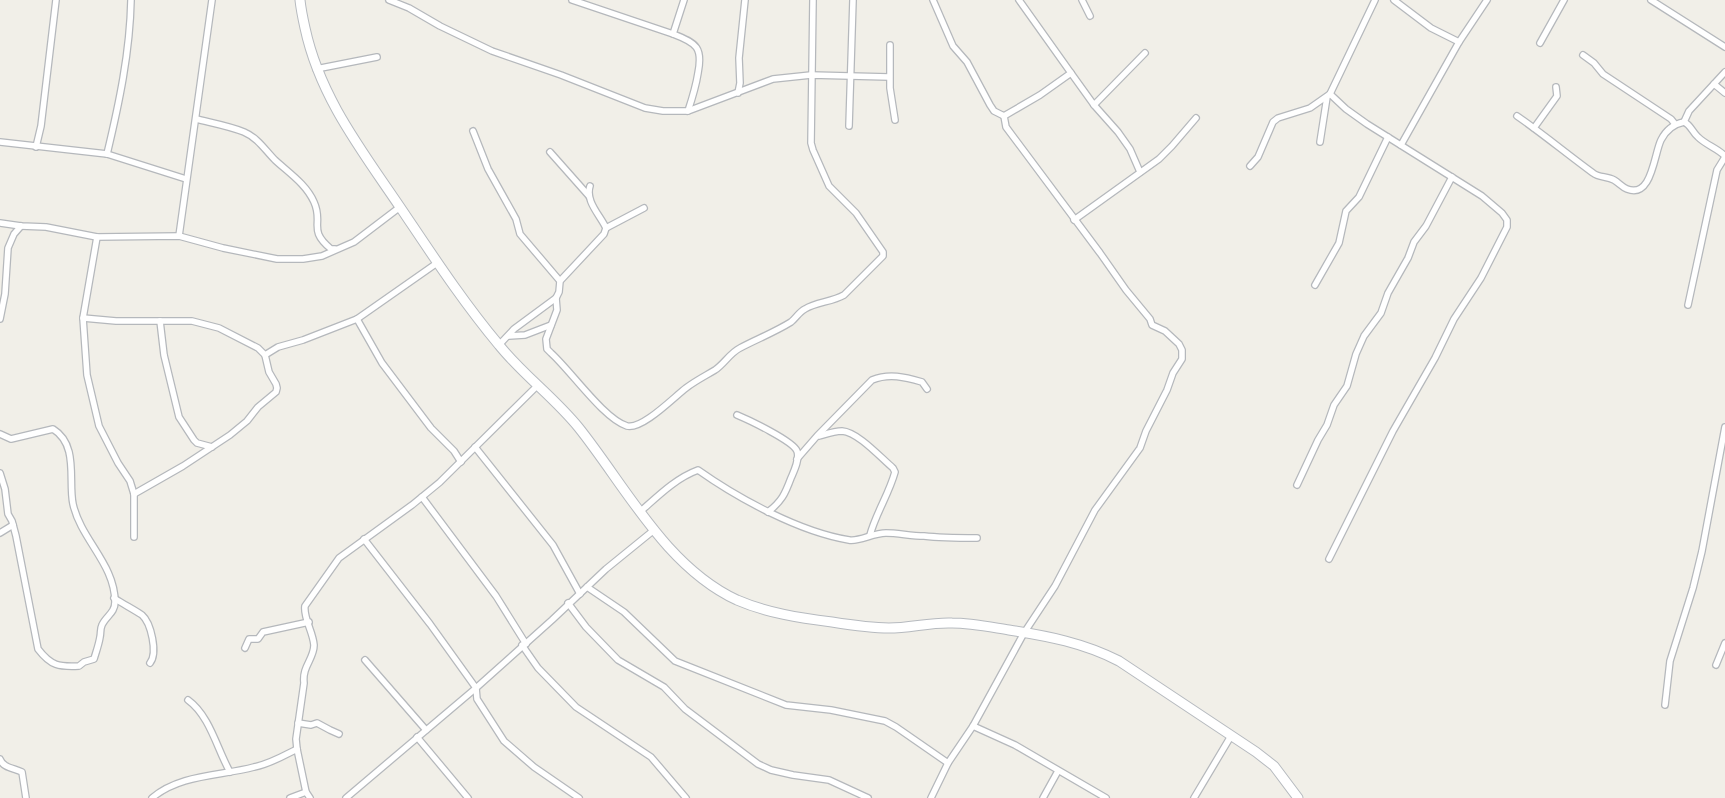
<svg xmlns="http://www.w3.org/2000/svg" width="1725" height="798" font-family="Arial,sans-serif">
  <style>
    .lines { fill: none; stroke-linecap: round; stroke-linejoin: round }
    .street-casing { stroke: #b5b8bc; stroke-width: 8 }
    .secondary-casing { stroke: #b6babf; stroke-width: 11 }
    .street { stroke: #fff; stroke-width: 5.5 }
    .secondary { stroke: #fff; stroke-width: 9 }
  </style>
  <rect width="100%" height="100%" fill="#f1efe8"/>
  <g class="lines">
    <g class="street-casing">
      <g id="street">
        <path d="M389,0L409,8L440,26L492,51L561,75L645,108L663,111H688C692,99 696,86 698,73C703,48 697,43 673,34L684,0"/>
        <path d="M572,0L673,34"/>
        <path d="M933,0L953,46L967,62L990,105L994,111L1004,116"/>
        <path d="M1082,0L1090,16"/>
        <path d="M1394,0L1431,28L1459,42L1487,0"/>
        <path d="M1651,0L1725,47"/>
        <path d="M1540,43L1564,0"/>
        <path d="M890,45V88L895,120"/>
        <path d="M1583,55L1594,63L1603,74L1671,119L1675,124"/>
        <path d="M316,69L377,57"/>
        <path d="M1725,72L1689,111L1684,122C1691,125 1692,132 1698,137C1706,145 1717,148 1725,156"/>
        <path d="M1071,73L1094,105L1118,132L1130,149L1140,172"/>
        <path d="M1714,84L1725,93"/>
        <path d="M738,93L740,83L739,58L745,0"/>
        <path d="M1094,105L1145,53"/>
        <path d="M688,111L773,79L811,75L889,77"/>
        <path d="M1517,116C1543,134 1567,154 1593,173C1599,178 1607,176 1614,180C1619,183 1622,187 1627,189C1652,199 1654,154 1661,140C1666,130 1674,124 1684,122"/>
        <path d="M196,119C212,123 229,126 244,132C258,138 265,150 275,160C289,173 306,184 314,202C324,224 307,229 331,249H335"/>
        <path d="M849,126L853,0"/>
        <path d="M1534,128L1557,96L1556,87"/>
        <path d="M473,131L488,169L516,219L520,234L560,281"/>
        <path d="M0,142L107,154L186,179"/>
        <path d="M1320,142L1327,97"/>
        <path d="M1401,145L1459,42"/>
        <path d="M36,147L41,126L56,0"/>
        <path d="M550,152L589,196"/>
        <path d="M107,154C119,104 130,52 131,0"/>
        <path d="M1250,166L1258,157L1273,122L1278,118L1310,108L1330,94L1375,0"/>
        <path d="M590,186C585,201 600,215 606,228L604,234L560,281L559,292L556,298L557,310L546,339L547,349L551,353C571,371 604,419 627,426C642,430 674,397 686,388C695,381 705,376 715,370C724,364 730,353 740,348C757,339 775,332 791,322C796,318 799,312 805,309C816,302 832,302 844,295L883,256V252L856,213L829,186L813,150L811,143L813,0"/>
        <path d="M1074,220L1159,159L1172,146L1196,118"/>
        <path d="M0,223L21,226L46,227L97,237L179,236L223,248L277,259H303L322,256L354,242L400,207"/>
        <path d="M606,228L644,208"/>
        <path d="M179,236L212,0"/>
        <path d="M97,237L83,318L87,375L99,426L118,463L130,481L134,494V537"/>
        <path d="M1315,285L1339,243L1346,211L1359,197L1388,137"/>
        <path d="M1688,305L1717,170L1725,157"/>
        <path d="M83,318L116,321H192L219,328L258,348L265,355L269,372L276,384L277,388L276,392L258,407L247,421L230,435L183,466L134,494"/>
        <path d="M0,319L5,294L8,248L14,234L21,226"/>
        <path d="M357,319L382,363L431,428L454,451L461,462"/>
        <path d="M160,321L164,355L179,417L194,440L197,443L212,447"/>
        <path d="M509,336L525,335L551,325"/>
        <path d="M499,345L514,329L556,298"/>
        <path d="M265,355L278,347L303,340L357,319L437,263"/>
        <path d="M737,415C749,420 793,441 797,451C800,459 794,471 791,478C785,494 782,501 768,512"/>
        <path d="M0,434L11,439L53,429C79,445 68,481 73,504C81,540 115,564 115,602C115,613 106,616 102,625C100,629 101,633 100,637C99,644 96,652 94,659L84,662L79,666C59,667 51,666 38,649L16,536L12,521L8,514L5,489L0,473"/>
        <path d="M819,436C826,434 835,431 842,431C858,432 881,458 893,468L895,472C889,494 876,513 870,535"/>
        <path d="M475,447L553,545L580,594"/>
        <path d="M797,459L817,436L872,380C889,373 905,377 922,382L927,389"/>
        <path d="M1297,485L1318,440L1327,425L1334,405L1347,386L1356,354L1364,336L1381,313L1388,293L1408,258L1414,242L1426,226L1452,177"/>
        <path d="M422,497L496,596L526,644"/>
        <path d="M641,511C658,496 676,478 698,470C739,499 800,532 849,540C859,542 873,533 886,533C898,533 911,536 924,536C941,538 959,538 977,538"/>
        <path d="M0,533L13,525"/>
        <path d="M364,539L430,624L476,688L477,699L504,741L534,767L579,798"/>
        <path d="M1329,559L1393,431L1435,358L1454,319L1481,278L1507,227V220L1502,213L1482,196L1367,124L1346,109L1330,94"/>
        <path d="M587,587L624,612L675,661L786,705L831,710L885,721L896,727L948,763"/>
        <path d="M114,598C123,604 133,609 142,615C151,623 158,653 150,663"/>
        <path d="M568,603L586,627L618,660L664,687L685,709L758,764L771,770L793,775L829,780L868,798"/>
        <path d="M522,645L538,668L576,707L651,757L686,798"/>
        <path d="M245,648L249,639H258L263,632L309,622"/>
        <path d="M365,660L426,730"/>
        <path d="M1716,665L1725,643"/>
        <path d="M188,700C210,716 217,749 230,772"/>
        <path d="M1665,705L1670,661L1693,588L1702,551L1725,427"/>
        <path d="M298,723L311,725L317,723L330,730L339,734"/>
        <path d="M973,726L1015,745L1106,798"/>
        <path d="M417,737L468,798"/>
        <path d="M0,759C3,768 14,768 22,772L26,798"/>
        <path d="M152,798C180,774 221,776 254,767C270,764 283,756 297,749"/>
        <path d="M290,798L306,792"/>
        <path d="M310,798L306,792L297,749L296,739L304,683C302,666 314,659 314,645C313,632 303,617 305,606L339,558L412,505L440,482L538,385"/>
        <path d="M346,798L476,688L552,620L606,569L654,530"/>
        <path d="M931,798L948,763L973,726L1024,633L1055,586L1095,510L1140,448L1146,431L1167,390L1173,373L1182,359V350L1179,344L1165,331L1152,325L1150,319L1126,290L1100,253L1006,127L1004,116L1040,95L1071,73L1019,0"/>
        <path d="M1043,798L1058,771"/>
        <path d="M1194,798L1231,736"/>
      </g>
    </g>
    <g class="secondary-casing">
      <path id="secondary" d="M300,0C301,10 303,19 305,28C320,98 363,152 402,210C433,256 463,302 499,345C523,375 555,398 579,428C626,487 666,567 737,600C767,613 800,618 832,622C851,625 870,628 889,628C910,628 931,622 952,623C971,623 990,627 1009,630C1048,636 1084,643 1119,661L1256,752L1274,766L1298,798"/>
    </g>
    <use href="#street" class="street"/>
    <use href="#secondary" class="secondary"/>
  </g>
</svg>
